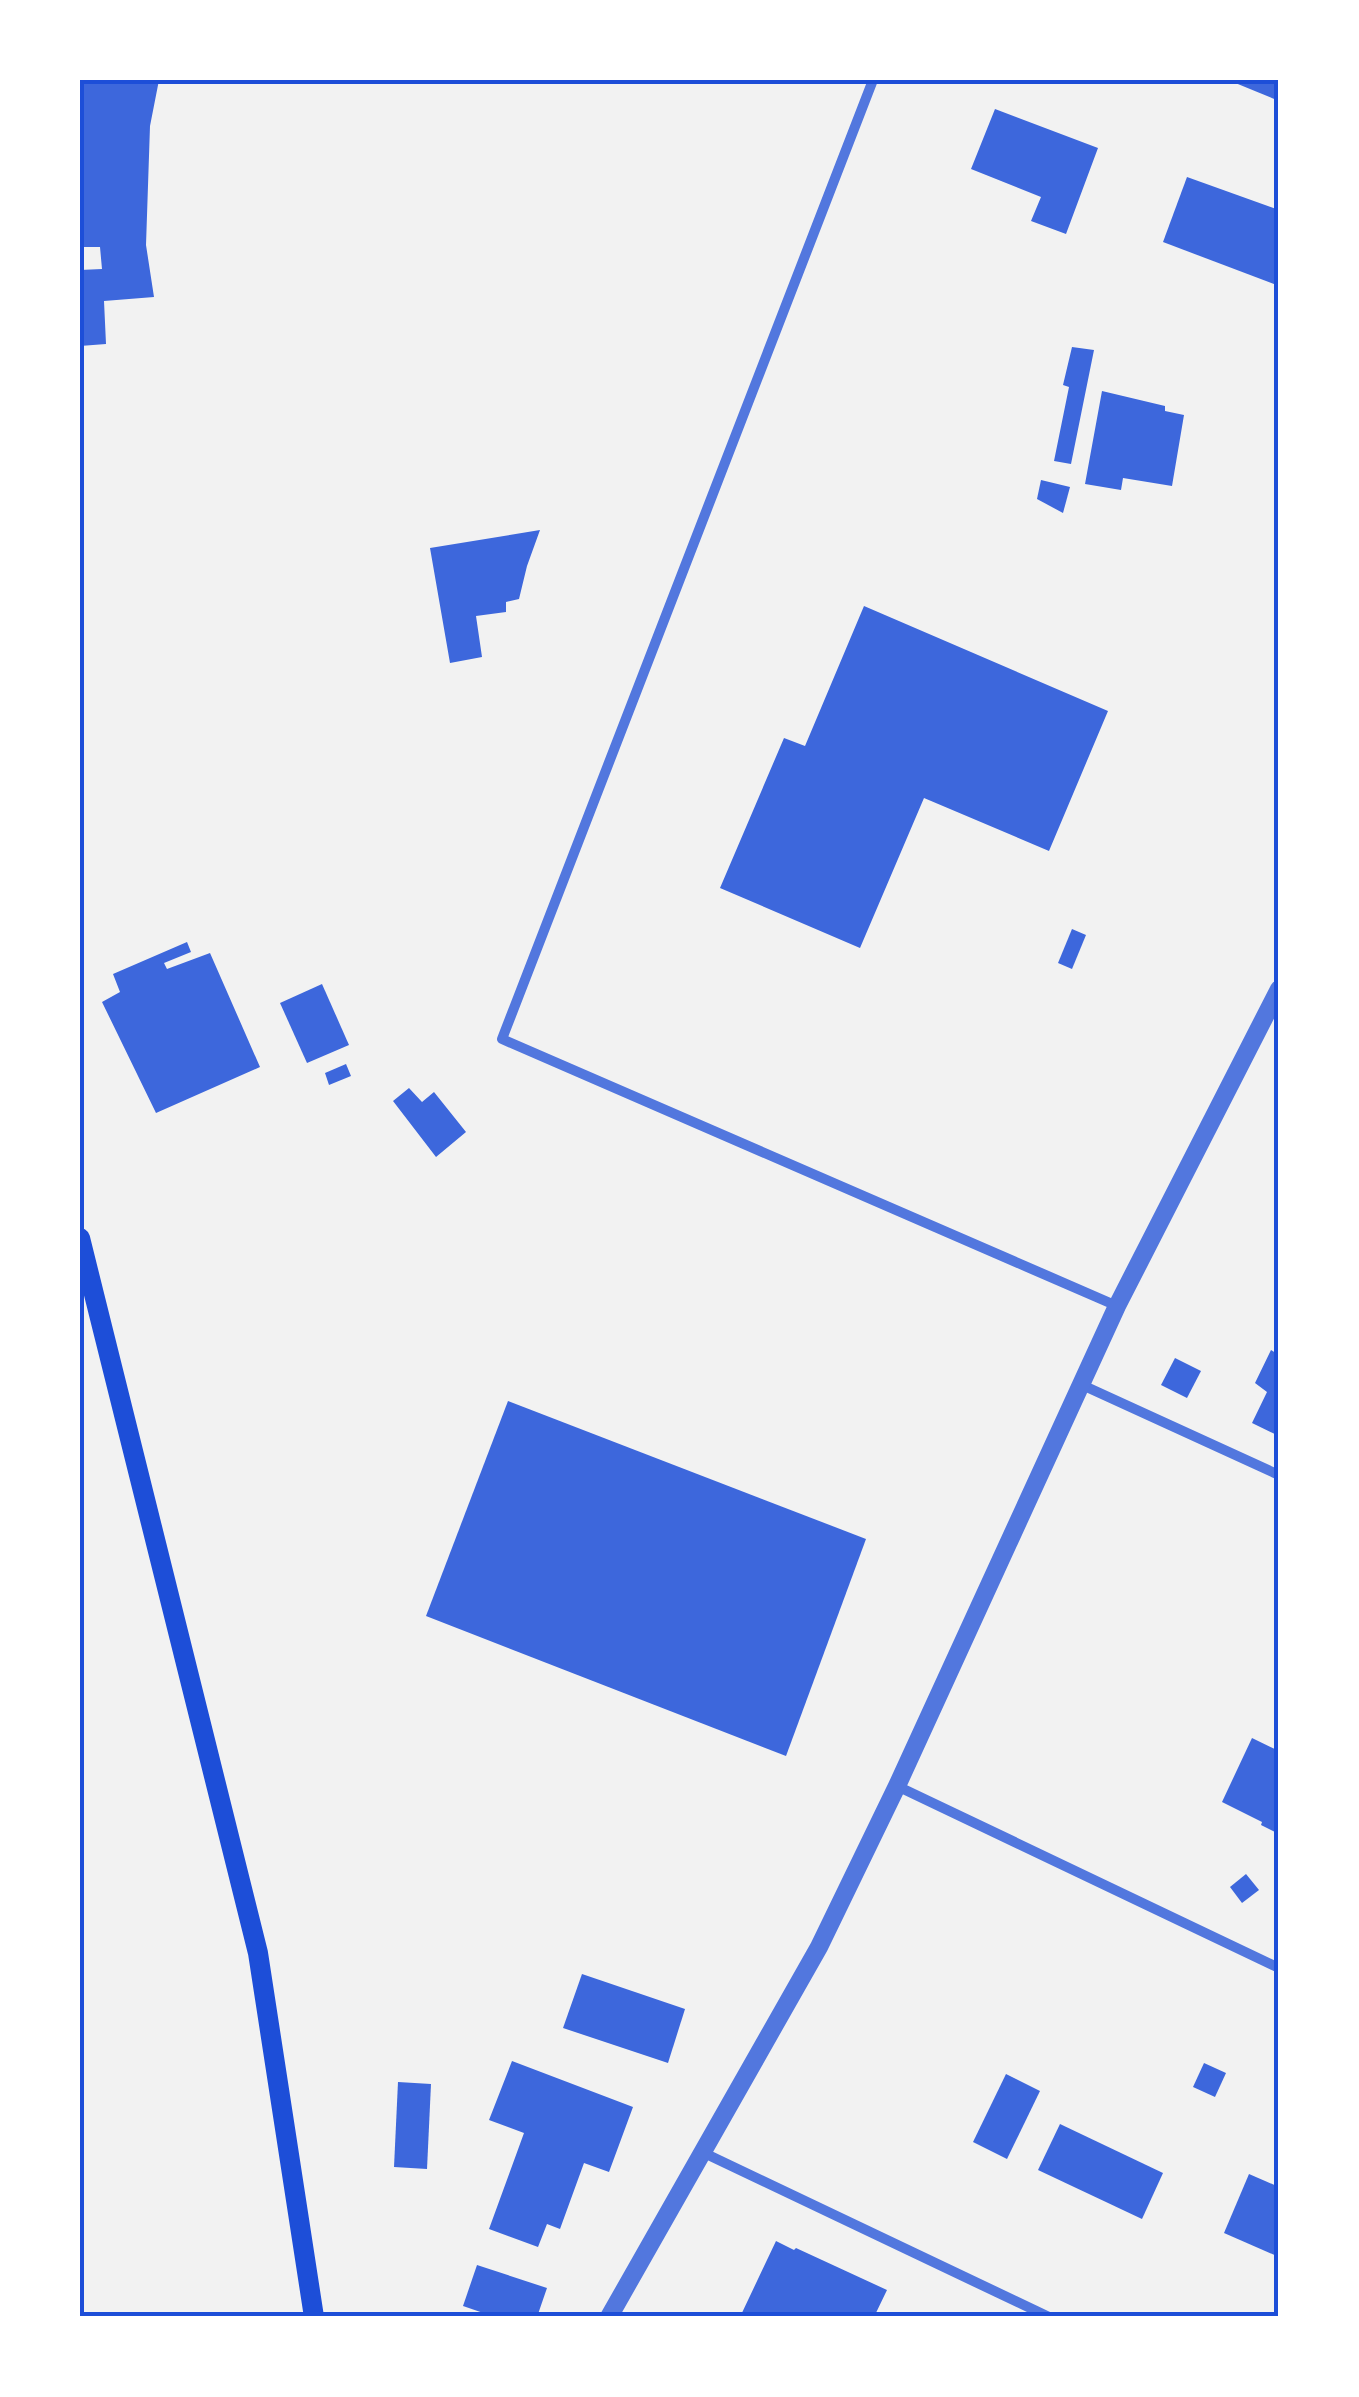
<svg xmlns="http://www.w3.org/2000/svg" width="1359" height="2397" font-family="'Source Serif 4',serif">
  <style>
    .building { fill: #3d67dc }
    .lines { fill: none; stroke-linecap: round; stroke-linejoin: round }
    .minor { stroke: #5277de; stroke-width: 10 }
    .tertiary { stroke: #5277de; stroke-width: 18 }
    .secondary { stroke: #1d4ed8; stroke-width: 20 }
    .neatline { fill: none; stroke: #1d4ed8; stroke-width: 4 }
  </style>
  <rect width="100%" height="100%" fill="#f2f2f2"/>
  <g class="building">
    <path d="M80,80H159L150,126L146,245L154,297L104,301L106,344L80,346V270L102,269L100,247H80Z"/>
    <path d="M1228,80H1279V101Z"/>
    <path d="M995,109L1098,148L1066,234L1031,221L1041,197L971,169Z"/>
    <path d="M1187,177L1279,210V286L1163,242Z"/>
    <path d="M1072,347L1094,350L1071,464L1054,461L1069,387L1063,385Z"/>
    <path d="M1102,391L1165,406V411L1184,415L1172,486L1123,478L1121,490L1085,484Z"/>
    <path d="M1041,480L1070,487L1063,513L1037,499Z"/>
    <path d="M540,530L527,566L519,599L506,602V612L476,616L482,657L450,663L430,548Z"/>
    <path d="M864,606L1108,711L1049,851L924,798L860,948L720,888L784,738L805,746Z"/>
    <path d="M1072,929L1086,935L1072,969L1058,963Z"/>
    <path d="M187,942L191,952L164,963L167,969L210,953L260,1067L156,1113L102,1002L120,992L113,974Z"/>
    <path d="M322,984L349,1045L307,1063L280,1003Z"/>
    <path d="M346,1064L351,1076L329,1085L325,1073Z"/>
    <path d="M409,1088L422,1102L434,1092L466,1132L436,1157L393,1101Z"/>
    <path d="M1271,1350L1279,1355V1436L1252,1423L1267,1392L1255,1383Z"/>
    <path d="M1175,1358L1201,1371L1187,1398L1161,1385Z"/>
    <path d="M508,1401L866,1539L786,1756L426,1616Z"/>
    <path d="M1252,1738L1279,1751V1834L1261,1825L1262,1822L1222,1802Z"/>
    <path d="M1246,1874L1259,1890L1242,1903L1230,1887Z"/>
    <path d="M582,1974L685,2009L668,2063L563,2028Z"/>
    <path d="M512,2061L633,2107L609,2172L584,2163L560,2229L547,2224L538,2247L489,2229L524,2133L489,2120Z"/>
    <path d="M1204,2063L1226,2073L1215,2097L1193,2087Z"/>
    <path d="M1006,2074L1040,2091L1007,2159L973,2142Z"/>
    <path d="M398,2082L431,2084L427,2169L394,2167Z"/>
    <path d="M1060,2124L1163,2173L1142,2219L1038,2170Z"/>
    <path d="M1249,2174L1279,2187V2257L1224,2233Z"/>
    <path d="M776,2241L794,2250L796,2248L887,2290L874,2317H740Z"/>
    <path d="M477,2265L547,2288L537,2317H495L463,2306Z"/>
  </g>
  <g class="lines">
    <g class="minor">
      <path d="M873,80L502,1039L1117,1306"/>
      <path d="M1080,1384L1279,1475"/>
      <path d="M897,1786L1279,1968"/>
      <path d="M702,2152L1049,2317"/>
    </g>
    <path class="tertiary" d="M609,2317L819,1947L897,1786L1117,1306L1279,989"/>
    <path class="secondary" d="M80,1238L258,1953L314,2317"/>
  </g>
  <rect width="1359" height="2397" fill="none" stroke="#ffffff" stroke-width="165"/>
  <rect x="82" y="82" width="1194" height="2232" class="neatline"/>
</svg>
